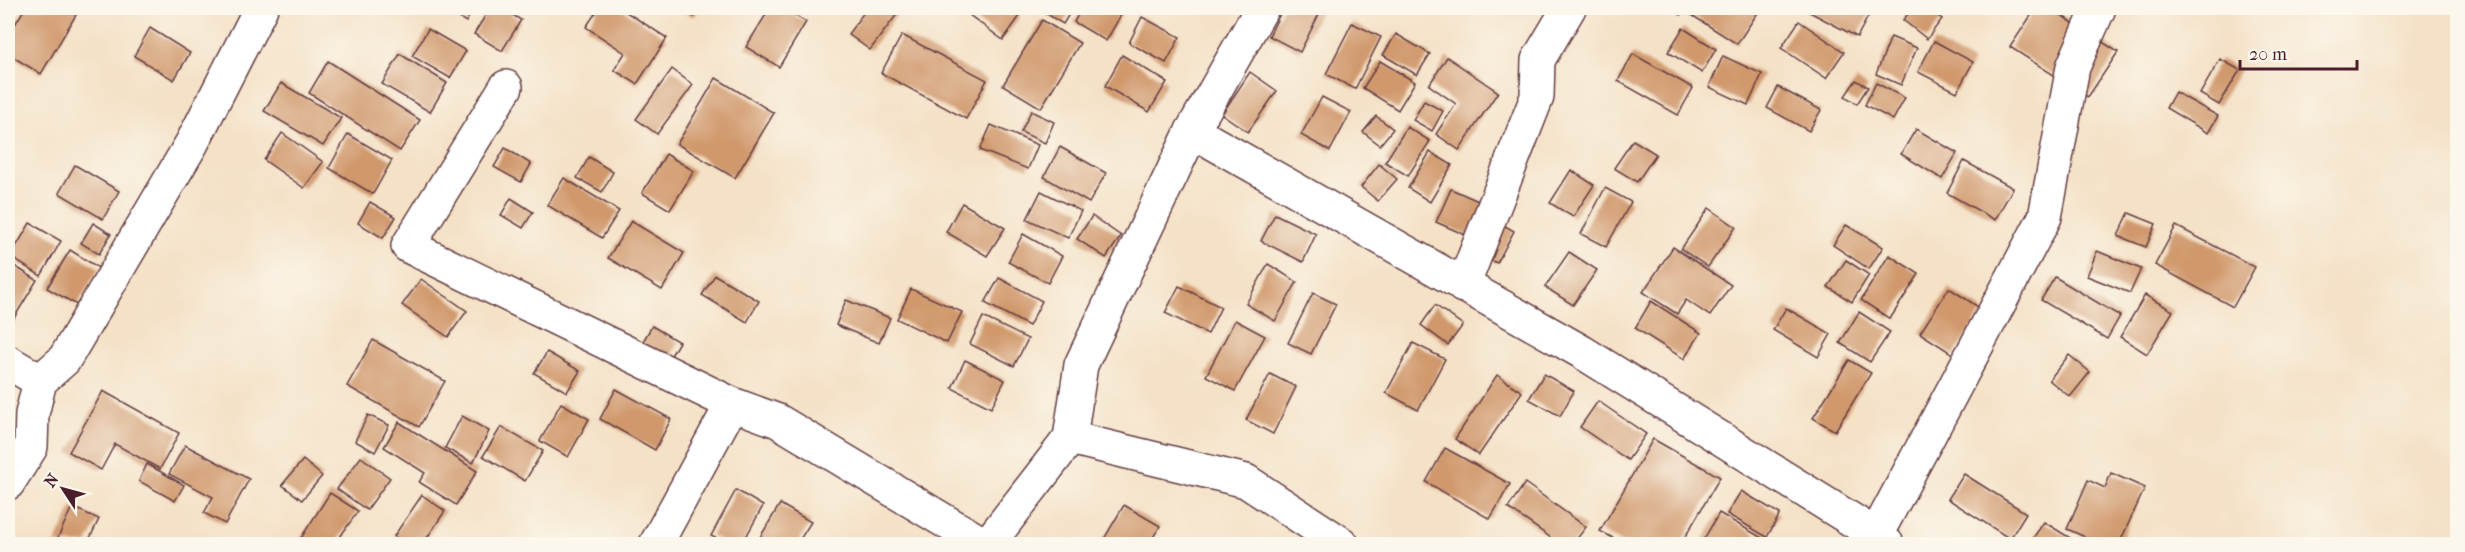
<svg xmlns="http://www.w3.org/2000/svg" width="2465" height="552" font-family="'IM FELL French Canon',serif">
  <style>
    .building { fill: #d0986c }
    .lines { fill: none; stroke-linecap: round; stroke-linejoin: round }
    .minor-casing { stroke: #643c42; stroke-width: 36 }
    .minor { stroke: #fff; stroke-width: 33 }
  </style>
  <rect width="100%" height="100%" fill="#fbf7ec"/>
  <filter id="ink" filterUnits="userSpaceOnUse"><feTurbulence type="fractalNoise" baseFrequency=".0167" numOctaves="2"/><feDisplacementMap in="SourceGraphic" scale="12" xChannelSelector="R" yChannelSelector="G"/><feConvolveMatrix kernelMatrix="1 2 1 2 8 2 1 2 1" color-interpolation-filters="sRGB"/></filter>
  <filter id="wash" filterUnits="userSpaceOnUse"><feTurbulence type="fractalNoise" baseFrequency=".008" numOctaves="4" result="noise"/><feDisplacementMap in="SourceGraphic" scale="24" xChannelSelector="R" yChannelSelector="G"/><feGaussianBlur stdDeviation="1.35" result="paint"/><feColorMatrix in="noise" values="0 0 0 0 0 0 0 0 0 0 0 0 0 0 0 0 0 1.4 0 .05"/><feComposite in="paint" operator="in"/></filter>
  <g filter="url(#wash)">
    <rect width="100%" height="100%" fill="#f4e1c6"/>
    <g id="blocks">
      <g class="building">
        <path d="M25,8H80L41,74L8,54V36Z"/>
        <path d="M446,8H474L466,22L445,9Z"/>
        <path d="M490,8H501L521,20L502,51L474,34Z"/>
        <path d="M599,8H620L667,38L637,84L614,70L625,53L586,27Z"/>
        <path d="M679,8H700L694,17Z"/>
        <path d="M770,8H782L806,22L779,67L746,47Z"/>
        <path d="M867,8H891L898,13L870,50L848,34Z"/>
        <path d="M973,8H1008L1020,16L1003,40L968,14Z"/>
        <path d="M1037,8H1073L1063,24Z"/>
        <path d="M1082,8H1125L1106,41L1074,22Z"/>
        <path d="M1283,8H1322L1300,52L1269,36Z"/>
        <path d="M1669,8H1686L1681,15Z"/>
        <path d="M1694,8H1761L1737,44L1690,14Z"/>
        <path d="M1802,8H1865L1871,11L1857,37Z"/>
        <path d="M1913,8H1927L1942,19L1927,39L1903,20Z"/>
        <path d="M2036,8H2050L2118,52L2088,97L2010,47Z"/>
        <path d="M1142,17L1180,37L1166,63L1129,43Z"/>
        <path d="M1042,20L1080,43L1041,108L1003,85Z"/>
        <path d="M1799,21L1844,52L1826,78L1781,48Z"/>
        <path d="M1352,23L1381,37L1355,89L1326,74Z"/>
        <path d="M150,28L190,53L174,80L134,56Z"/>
        <path d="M1683,28L1716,49L1702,73L1668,52Z"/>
        <path d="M428,29L466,51L450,78L412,56Z"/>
        <path d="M1396,34L1430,54L1417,75L1383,55Z"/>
        <path d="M902,35L987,80L966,119L881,73Z"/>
        <path d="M1891,37L1917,48L1901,85L1876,74Z"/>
        <path d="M1934,41L1973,62L1957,92L1918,72Z"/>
        <path d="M400,54L447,83L430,112L382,84Z"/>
        <path d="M1633,54L1693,88L1678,115L1618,81Z"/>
        <path d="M1122,55L1167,82L1149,112L1105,86Z"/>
        <path d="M1723,56L1762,74L1748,105L1709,87Z"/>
        <path d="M1447,57L1498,92L1459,150L1436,134L1456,104L1429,85Z"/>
        <path d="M2220,59L2240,70L2219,105L2200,94Z"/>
        <path d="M328,61L420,120L400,151L309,93Z"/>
        <path d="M1380,61L1415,82L1398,110L1363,88Z"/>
        <path d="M672,69L693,85L657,134L636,119Z"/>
        <path d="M1250,72L1277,91L1248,132L1222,114Z"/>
        <path d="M716,78L774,113L735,178L677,144Z"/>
        <path d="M1856,80L1868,87L1857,104L1845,96Z"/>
        <path d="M281,83L341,118L323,146L264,111Z"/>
        <path d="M1876,83L1905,98L1893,120L1865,105Z"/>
        <path d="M1778,87L1821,110L1809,131L1767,108Z"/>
        <path d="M2175,92L2218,116L2208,133L2166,108Z"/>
        <path d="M1322,97L1351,112L1330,151L1301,135Z"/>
        <path d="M1424,101L1443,111L1432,131L1413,120Z"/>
        <path d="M1031,111L1054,122L1045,143L1021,132Z"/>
        <path d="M1376,116L1393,129L1380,145L1363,132Z"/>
        <path d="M991,125L1038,145L1028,169L980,150Z"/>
        <path d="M1407,127L1430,141L1408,176L1385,162Z"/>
        <path d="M1916,129L1957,153L1942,179L1901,154Z"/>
        <path d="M282,133L323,162L304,188L264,160Z"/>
        <path d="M348,134L392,160L373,194L329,168Z"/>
        <path d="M1633,140L1656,154L1637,182L1614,168Z"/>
        <path d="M1060,147L1106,173L1089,203L1044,177Z"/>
        <path d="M505,148L531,164L521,182L494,167Z"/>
        <path d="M1430,152L1452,165L1430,202L1408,188Z"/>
        <path d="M666,154L694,171L670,210L642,193Z"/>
        <path d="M589,157L613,172L602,192L577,178Z"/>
        <path d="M1964,161L2013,188L1995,220L1947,193Z"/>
        <path d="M1379,164L1397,179L1378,201L1361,187Z"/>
        <path d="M75,165L119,191L103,219L59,193Z"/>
        <path d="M1571,170L1594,185L1573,217L1550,203Z"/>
        <path d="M564,178L619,211L602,238L547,205Z"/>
        <path d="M1605,188L1631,202L1606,247L1581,234Z"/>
        <path d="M1451,189L1485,204L1470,237L1436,222Z"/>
        <path d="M1041,191L1081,211L1068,238L1027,219Z"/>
        <path d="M511,198L533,212L523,228L501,215Z"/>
        <path d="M370,202L396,217L383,238L358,223Z"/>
        <path d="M962,203L1005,228L987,256L946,232Z"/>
        <path d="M1709,208L1736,227L1708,267L1681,249Z"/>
        <path d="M2129,213L2156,224L2146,247L2118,236Z"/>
        <path d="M1275,214L1316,234L1303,262L1261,241Z"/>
        <path d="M1092,216L1121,236L1106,258L1077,239Z"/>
        <path d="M631,221L684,253L662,290L608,258Z"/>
        <path d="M30,223L61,241L41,276L10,257Z"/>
        <path d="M93,223L111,234L99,254L81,243Z"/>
        <path d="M1500,223L1514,231L1497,263L1482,256Z"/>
        <path d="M1846,225L1883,247L1869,269L1833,245Z"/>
        <path d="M2176,226L2255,267L2233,307L2155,265Z"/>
        <path d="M1023,234L1062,256L1048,283L1008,262Z"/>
        <path d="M1673,247L1731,285L1710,316L1686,300L1677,314L1643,292Z"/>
        <path d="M70,250L99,268L77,305L47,288Z"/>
        <path d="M2097,251L2141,269L2130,293L2087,276Z"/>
        <path d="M1569,252L1597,270L1573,305L1545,287Z"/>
        <path d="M1889,255L1919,274L1890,319L1861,300Z"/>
        <path d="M1846,260L1869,275L1852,302L1828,287Z"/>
        <path d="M8,262L37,280L8,328Z"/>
        <path d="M1268,264L1297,282L1275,321L1246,304Z"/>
        <path d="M715,275L759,301L747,322L702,295Z"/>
        <path d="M2055,277L2120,316L2107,339L2041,300Z"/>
        <path d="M999,278L1042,301L1029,326L985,303Z"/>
        <path d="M421,279L467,311L448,337L402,305Z"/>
        <path d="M1179,286L1221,307L1208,334L1165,313Z"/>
        <path d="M1949,288L1983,310L1954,355L1920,333Z"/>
        <path d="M911,289L962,312L947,343L897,319Z"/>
        <path d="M1313,293L1336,304L1311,354L1288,343Z"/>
        <path d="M2145,295L2173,311L2147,354L2120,337Z"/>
        <path d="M846,300L890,318L879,343L836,325Z"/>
        <path d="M1651,301L1701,333L1684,359L1635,328Z"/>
        <path d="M1435,305L1463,325L1448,345L1421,325Z"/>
        <path d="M1786,308L1831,334L1818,357L1773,330Z"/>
        <path d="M1859,312L1890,332L1870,362L1840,343Z"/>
        <path d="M983,317L1028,339L1014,366L970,344Z"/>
        <path d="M1235,320L1265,336L1235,391L1206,376Z"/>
        <path d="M652,326L679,342L666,364L639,348Z"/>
        <path d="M373,340L445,381L419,427L347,386Z"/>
        <path d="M1413,343L1445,359L1418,410L1386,393Z"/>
        <path d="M547,352L580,371L567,392L534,373Z"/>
        <path d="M2069,355L2090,372L2070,397L2049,380Z"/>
        <path d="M965,360L1005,380L991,408L952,388Z"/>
        <path d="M1849,360L1871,373L1835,431L1813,418Z"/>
        <path d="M1270,374L1296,387L1273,434L1246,420Z"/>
        <path d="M1544,374L1574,391L1560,416L1529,399Z"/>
        <path d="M1497,375L1522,392L1479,455L1455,439Z"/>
        <path d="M616,389L671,419L655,450L600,419Z"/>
        <path d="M103,391L179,433L160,469L115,444L101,470L69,452Z"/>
        <path d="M1598,401L1646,434L1628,460L1580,427Z"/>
        <path d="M561,403L589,419L568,457L540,441Z"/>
        <path d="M368,415L389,425L375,452L355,441Z"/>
        <path d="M462,416L489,431L473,463L445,448Z"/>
        <path d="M399,422L477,471L456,505L419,482L425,473L384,447Z"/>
        <path d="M501,427L543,451L525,481L483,456Z"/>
        <path d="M1653,439L1720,477L1681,544H1624L1600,531Z"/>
        <path d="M185,445L249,479L225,524L204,513L213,497L169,474Z"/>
        <path d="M1445,448L1510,484L1490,519L1426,482Z"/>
        <path d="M361,457L390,478L367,510L337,489Z"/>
        <path d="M303,460L322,476L302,500L282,485Z"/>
        <path d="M147,464L184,485L175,501L139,481Z"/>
        <path d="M2111,473L2145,488L2119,544H2101L2067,529L2088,480L2105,488Z"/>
        <path d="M1964,474L2026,513L2010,539L1948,499Z"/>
        <path d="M1525,483L1586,527L1573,544H1560L1508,508Z"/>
        <path d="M736,490L763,506L742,544H728L711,536Z"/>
        <path d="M1741,491L1780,514L1767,537L1727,514Z"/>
        <path d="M330,493L358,511L335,544H297Z"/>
        <path d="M422,495L445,511L423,544H406L394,536Z"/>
        <path d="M780,504L811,522L797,544H756Z"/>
        <path d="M1124,505L1160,526L1149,544H1101Z"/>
        <path d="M72,507L99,519L87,544H55Z"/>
        <path d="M1719,513L1762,538L1758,544H1701Z"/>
        <path d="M2044,522L2080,544H2029Z"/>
      </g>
    </g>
  </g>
  <g filter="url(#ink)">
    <use href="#blocks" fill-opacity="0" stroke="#643c42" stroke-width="1.5"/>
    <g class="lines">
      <g class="minor-casing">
        <g id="minor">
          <path d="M506,87L408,246L732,404L778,421L983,544"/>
          <path d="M1192,131L1582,352L1876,535L1887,544"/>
          <path d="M1463,286L1537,97L1538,60L1569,8"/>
          <path d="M8,362L40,381"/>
          <path d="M1070,438L1246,481L1342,544"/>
          <path d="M8,483L31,447L32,414L40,381L64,360L192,143L261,8"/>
          <path d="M1876,535L2045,217L2073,67L2099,8"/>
          <path d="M656,544L732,404"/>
          <path d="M988,544L1070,438L1081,365L1192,131L1262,8"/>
        </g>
      </g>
      <use href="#minor" class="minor"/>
    </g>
  </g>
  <rect width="2465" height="552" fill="none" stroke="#fbf7ec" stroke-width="30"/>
  <g transform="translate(63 489) rotate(306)" stroke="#fbf7ec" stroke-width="4.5" paint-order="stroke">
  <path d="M0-4.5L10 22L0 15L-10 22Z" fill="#4a1f2b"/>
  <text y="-9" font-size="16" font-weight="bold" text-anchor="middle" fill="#4a1f2b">N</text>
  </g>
  <path d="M2240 60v9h117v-9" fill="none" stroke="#4a1f2b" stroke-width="3"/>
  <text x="2249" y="60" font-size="18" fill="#4a1f2b" stroke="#fbf7ec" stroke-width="4.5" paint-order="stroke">20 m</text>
</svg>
